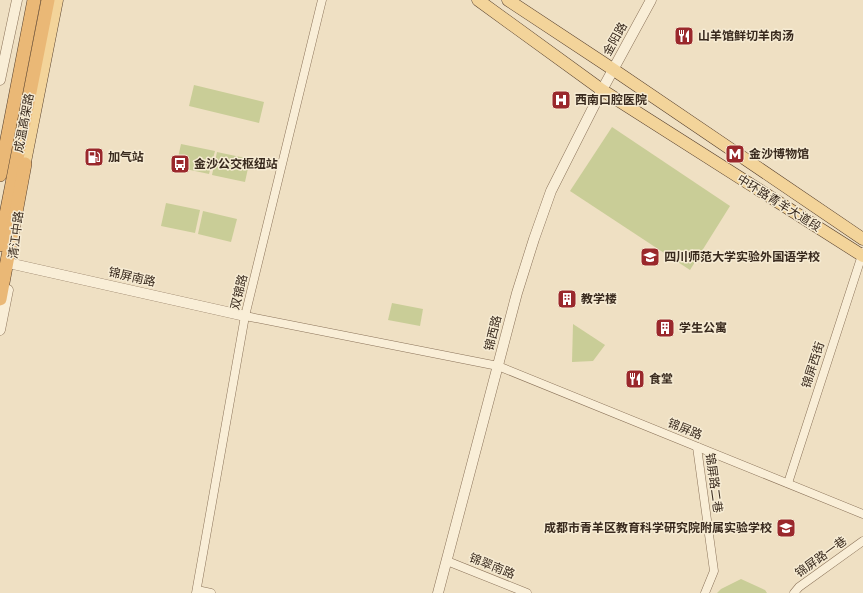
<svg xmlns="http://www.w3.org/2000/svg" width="863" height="593" font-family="'Libre Baskerville','Noto Sans SC',serif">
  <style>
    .green { fill: #c9cd97 }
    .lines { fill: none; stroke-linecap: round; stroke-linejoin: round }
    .minor-casing { stroke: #8a7259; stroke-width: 9 }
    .tertiary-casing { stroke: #8a7259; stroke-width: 11 }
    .primary-casing { stroke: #57402e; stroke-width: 13 }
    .trunk-casing { stroke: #57402e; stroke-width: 14 }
    .minor { stroke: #f9eed7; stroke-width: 8 }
    .tertiary { stroke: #f9eed7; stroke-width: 10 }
    .primary { stroke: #f3d49a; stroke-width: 12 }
    .trunk { stroke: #eab876; stroke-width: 13 }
    .labels { text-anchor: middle; stroke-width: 3; stroke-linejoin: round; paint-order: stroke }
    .poi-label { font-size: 12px; font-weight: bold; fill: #392a1e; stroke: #f6ebd3; text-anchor: start }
    .street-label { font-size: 12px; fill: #392a1e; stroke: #f6ebd3 }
  </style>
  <rect width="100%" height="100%" fill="#efe0c3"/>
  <g class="green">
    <path d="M194,85L264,102L259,123L189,106Z"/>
    <path d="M612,127L730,206L690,270L570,191Z"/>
    <path d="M181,144L215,151L209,174L176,167Z"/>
    <path d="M217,152L250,159L245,182L212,175Z"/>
    <path d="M166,203L200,210L195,233L161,226Z"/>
    <path d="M203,211L237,219L231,242L198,234Z"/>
    <path d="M392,303L423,309L420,326L388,320Z"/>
    <path d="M573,324L605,345L593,361L572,362Z"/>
    <path d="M741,579L765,590L767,593H717L721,589Z"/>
  </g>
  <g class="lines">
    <g class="minor-casing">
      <g id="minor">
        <path d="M245,316L498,366L863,514"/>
        <path d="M697,447L714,571L705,593"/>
        <path d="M788,483L863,252"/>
        <path d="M447,561L527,593"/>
        <path d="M197,590L211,593"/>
        <path d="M196,593L245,316L322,0"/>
        <path d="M794,593L799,587L863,541"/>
      </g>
    </g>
    <g class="tertiary-casing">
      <g id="tertiary">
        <path d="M0,80L17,0"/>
        <path d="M13,264L245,316"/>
        <path d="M0,330L8,290"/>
        <path d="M438,593L517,293L534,239L551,191L602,90L651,0"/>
      </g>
    </g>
    <g class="primary-casing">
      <g id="primary">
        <path d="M478,0L602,90L863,256"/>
        <path d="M508,0L611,68L863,239"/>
        <path d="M23,172L57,0"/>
      </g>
    </g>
    <g class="trunk-casing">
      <g id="trunk">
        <path d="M0,175L34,0"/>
        <path d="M0,245L48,0"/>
        <path d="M0,299L25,164"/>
      </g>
    </g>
    <use href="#minor" class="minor"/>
    <use href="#tertiary" class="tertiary"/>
    <use href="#primary" class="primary"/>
    <use href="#trunk" class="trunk"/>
  </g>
  <defs>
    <g id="restaurant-square" transform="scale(1)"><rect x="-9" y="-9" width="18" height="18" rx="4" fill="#9a282c" stroke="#f6ebd3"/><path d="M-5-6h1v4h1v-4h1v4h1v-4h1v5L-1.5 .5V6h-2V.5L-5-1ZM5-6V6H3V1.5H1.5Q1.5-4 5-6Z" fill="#fff"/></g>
    <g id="hospital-square" transform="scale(1)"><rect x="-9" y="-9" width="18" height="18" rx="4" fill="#9a282c" stroke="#f6ebd3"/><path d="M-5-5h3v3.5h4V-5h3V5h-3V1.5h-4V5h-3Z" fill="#fff"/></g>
    <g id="metro-square" transform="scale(1)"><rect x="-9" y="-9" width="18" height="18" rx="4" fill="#9a282c" stroke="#f6ebd3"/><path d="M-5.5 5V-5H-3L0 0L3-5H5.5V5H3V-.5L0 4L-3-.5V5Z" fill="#fff"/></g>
    <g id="fuel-square" transform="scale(1)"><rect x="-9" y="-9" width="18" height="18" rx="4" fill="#9a282c" stroke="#f6ebd3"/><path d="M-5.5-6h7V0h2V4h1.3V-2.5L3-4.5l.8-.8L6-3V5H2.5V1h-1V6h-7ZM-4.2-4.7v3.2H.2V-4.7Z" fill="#fff"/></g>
    <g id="bus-square" transform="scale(1)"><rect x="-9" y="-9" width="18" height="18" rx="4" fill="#9a282c" stroke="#f6ebd3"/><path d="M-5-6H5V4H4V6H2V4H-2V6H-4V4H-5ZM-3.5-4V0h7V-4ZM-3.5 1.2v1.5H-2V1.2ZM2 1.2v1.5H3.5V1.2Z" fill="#fff"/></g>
    <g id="school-square" transform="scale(1)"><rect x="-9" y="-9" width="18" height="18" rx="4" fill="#9a282c" stroke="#f6ebd3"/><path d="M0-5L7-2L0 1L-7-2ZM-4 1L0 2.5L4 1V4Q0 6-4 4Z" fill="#fff"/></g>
    <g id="building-square" transform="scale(1)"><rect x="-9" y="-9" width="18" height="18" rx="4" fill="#9a282c" stroke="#f6ebd3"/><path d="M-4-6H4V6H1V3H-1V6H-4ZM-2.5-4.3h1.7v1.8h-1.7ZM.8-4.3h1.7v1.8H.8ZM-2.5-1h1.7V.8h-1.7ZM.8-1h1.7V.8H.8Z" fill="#fff"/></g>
  </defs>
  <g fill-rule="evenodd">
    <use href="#restaurant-square" x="684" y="36"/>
    <use href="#hospital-square" x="561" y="100"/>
    <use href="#metro-square" x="735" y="154"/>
    <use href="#fuel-square" x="94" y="157"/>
    <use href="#bus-square" x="180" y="164"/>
    <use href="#school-square" x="650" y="257"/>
    <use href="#building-square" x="567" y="299"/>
    <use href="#building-square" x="665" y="328"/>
    <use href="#restaurant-square" x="635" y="379"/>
    <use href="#school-square" x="786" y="528"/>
  </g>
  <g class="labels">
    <g class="poi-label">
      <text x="698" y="40">山羊馆鲜切羊肉汤</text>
      <text x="575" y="104">西南口腔医院</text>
      <text x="749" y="158">金沙博物馆</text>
      <text x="108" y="161">加气站</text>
      <text x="194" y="168">金沙公交枢纽站</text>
      <text x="664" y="261">四川师范大学实验外国语学校</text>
      <text x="581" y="303">教学楼</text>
      <text x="679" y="332">学生公寓</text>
      <text x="649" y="383">食堂</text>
      <text x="772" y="532" text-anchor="end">成都市青羊区教育科学研究院附属实验学校</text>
    </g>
    <g class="street-label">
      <text transform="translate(615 39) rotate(-61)" y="4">金阳路</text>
      <text transform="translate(24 123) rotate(-79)" y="4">成温高架路</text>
      <text transform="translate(779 203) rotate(32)" y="4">中环路青羊大道段</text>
      <text transform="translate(16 235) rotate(-83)" y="4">清江中路</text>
      <text transform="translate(132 277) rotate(13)" y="4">锦屏南路</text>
      <text transform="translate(239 292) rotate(-76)" y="4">双锦路</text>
      <text transform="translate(493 333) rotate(-76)" y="4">锦西路</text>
      <text transform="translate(813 365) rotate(-72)" y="4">锦屏西街</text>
      <text transform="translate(685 429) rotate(22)" y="4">锦屏路</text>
      <text transform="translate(714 483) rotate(82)" y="4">锦屏路二巷</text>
      <text transform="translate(821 557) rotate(-36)" y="4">锦屏路一巷</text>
      <text transform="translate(492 566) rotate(22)" y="4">锦翠南路</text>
    </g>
  </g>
</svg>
